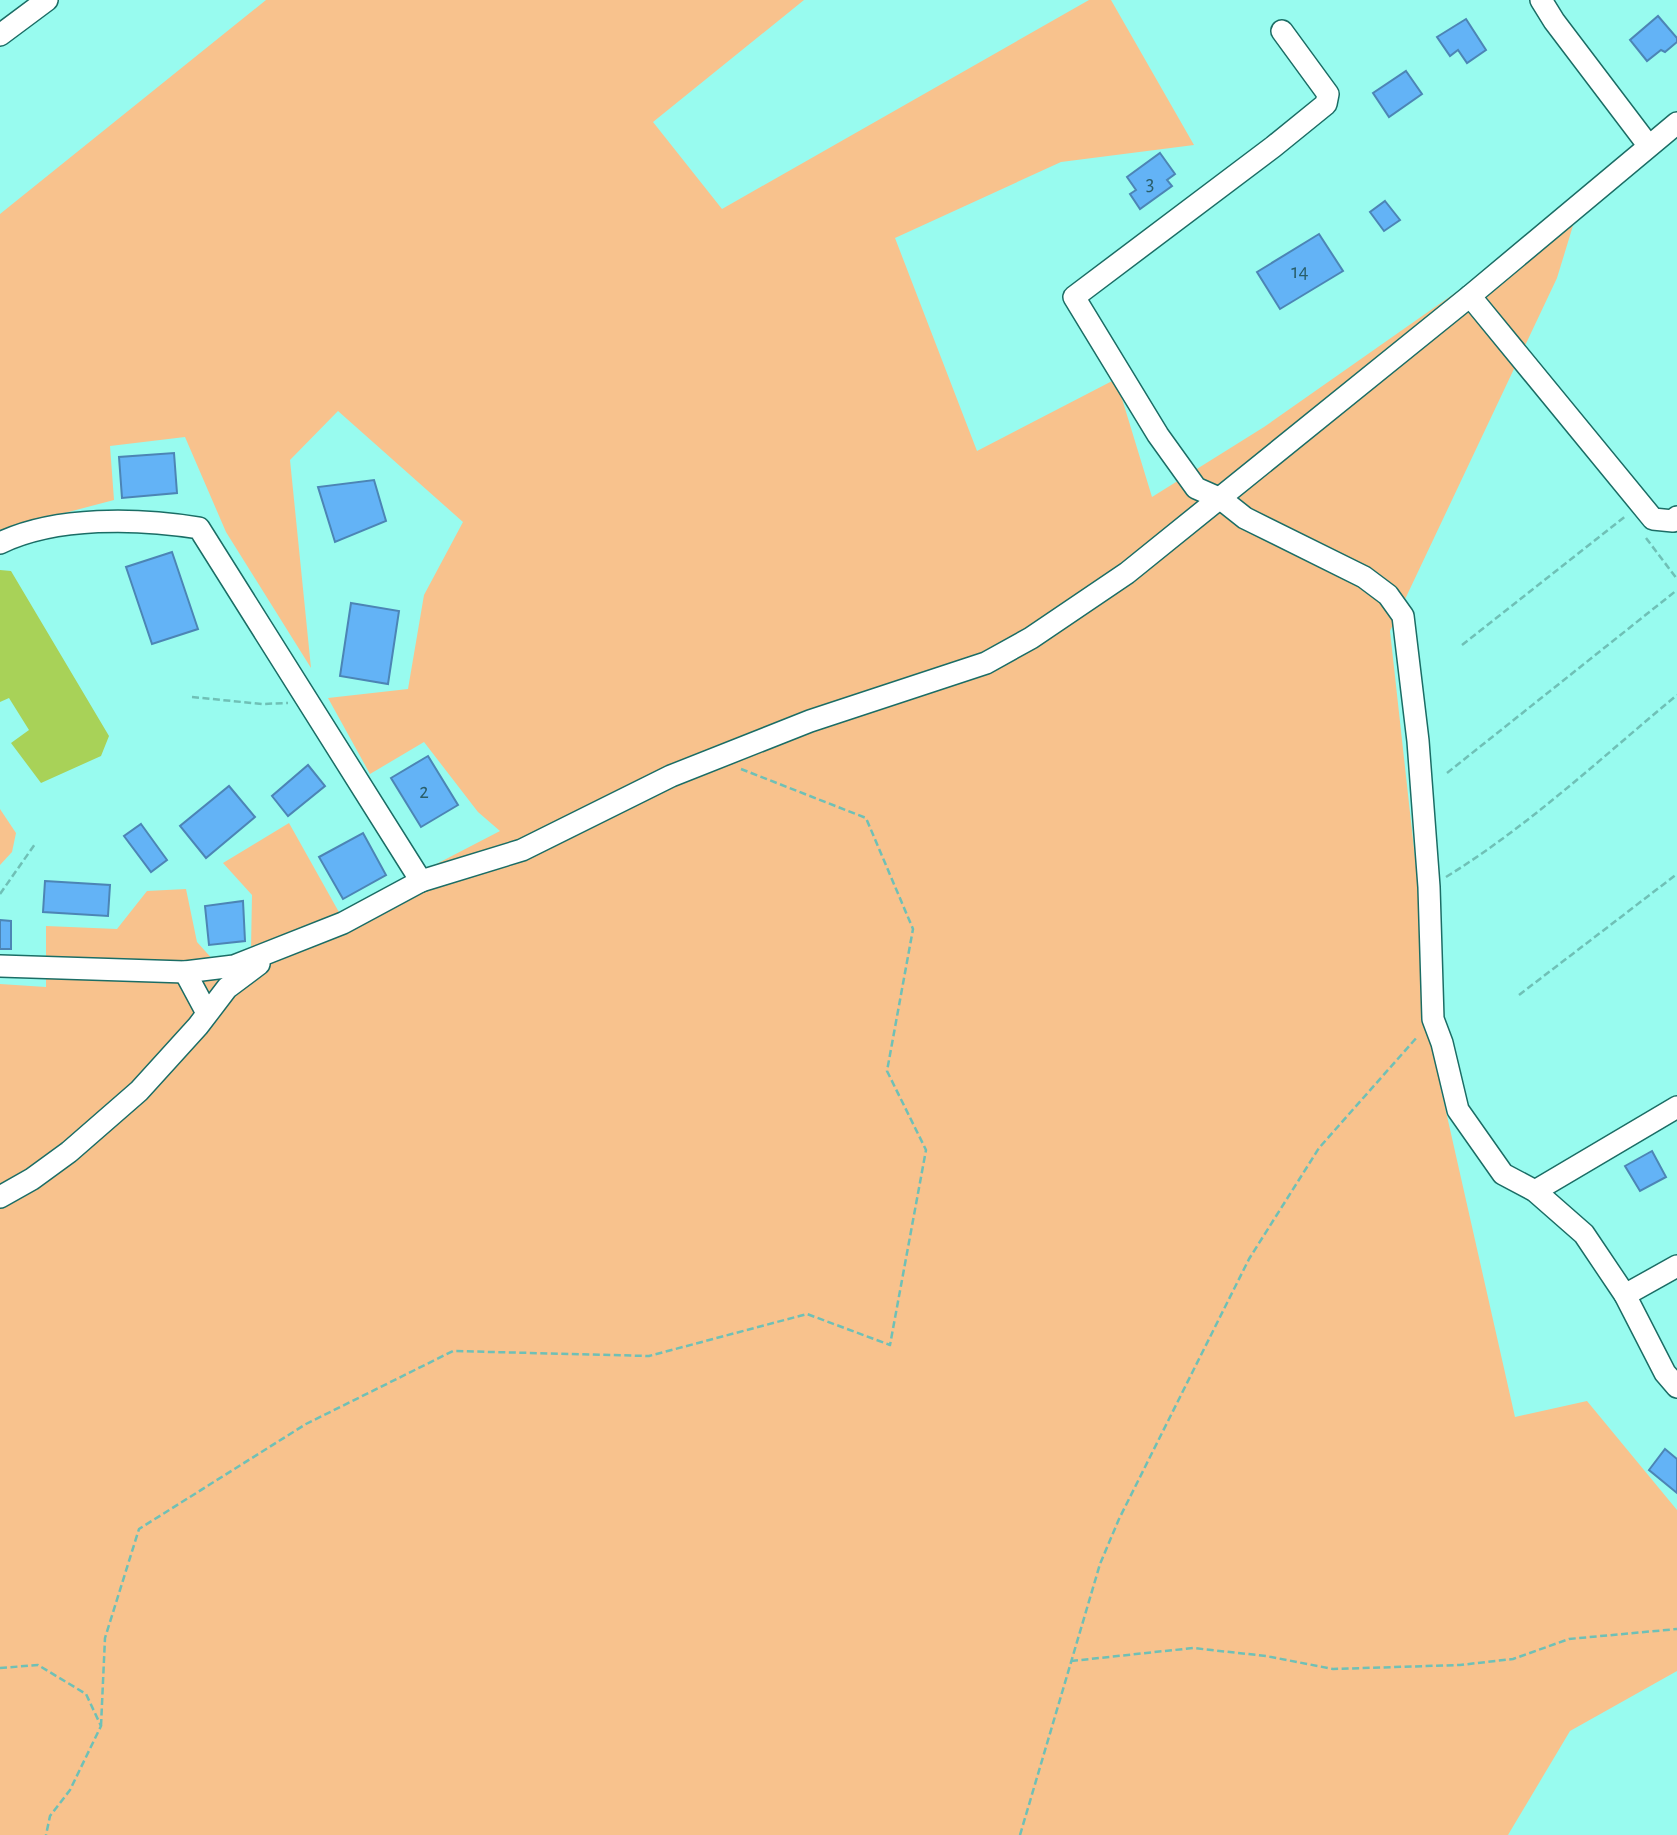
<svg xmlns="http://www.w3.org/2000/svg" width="1677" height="1835" font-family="'Alegreya Sans',sans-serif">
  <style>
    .green { fill: #f8c28d }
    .water { fill: #a8d258 }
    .building { fill: #63b3f6; stroke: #4c85b5; stroke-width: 2 }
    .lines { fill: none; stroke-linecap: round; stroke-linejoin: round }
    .minor-casing { stroke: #1b6d65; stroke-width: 24 }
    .path { stroke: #6fc0b6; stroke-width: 2.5; stroke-dasharray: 7 3.5; stroke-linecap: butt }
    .minor { stroke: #fff; stroke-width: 21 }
    .labels { text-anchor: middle; stroke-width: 5; stroke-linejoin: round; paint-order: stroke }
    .number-label { font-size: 21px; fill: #295e6a }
  </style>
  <rect width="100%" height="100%" fill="#98fbef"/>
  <g class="green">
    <path d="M266,0H804L653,122L722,209L1089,0H1111L1194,145L1061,162L895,238L977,451L1116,379L1152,497L1264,427L1579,206L1557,278L1390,631L1440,1085L1515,1417L1587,1401L1677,1510V1671L1570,1731L1508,1835H0V984L46,987V926L117,929L147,891L186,889L197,942L215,962L251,949L252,895L223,863L289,823L340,914L500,831L478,812L424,742L370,774L328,698L408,689L424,595L463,522L338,411L290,460L311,668L226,532L185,437L110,446L114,500L0,530V214Z"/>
    <path d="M0,809L16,833L12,852L0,865Z"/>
  </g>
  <path class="water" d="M0,570L11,571L109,736L101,756L41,783L11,743L29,730L9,698L0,702Z"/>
  <g class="building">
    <path d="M1658,16L1677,38V42L1665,52L1661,50L1647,61L1630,40Z"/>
    <path d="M1466,19L1486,50L1467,63L1458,50L1450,56L1437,37Z"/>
    <path d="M1406,71L1422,94L1389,117L1373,93Z"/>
    <path d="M1160,153L1175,174L1167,180L1172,186L1140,209L1130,194L1136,190L1127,177Z"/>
    <path d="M1385,201L1400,220L1384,231L1370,212Z"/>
    <path d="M1319,234L1343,271L1280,309L1257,272Z"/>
    <path d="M174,453L177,493L122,498L119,457Z"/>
    <path d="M374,480L386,521L335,542L318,487Z"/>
    <path d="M172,552L198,629L152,644L126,567Z"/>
    <path d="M351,603L399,611L388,684L340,676Z"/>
    <path d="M428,756L458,805L421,827L391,778Z"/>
    <path d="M308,765L325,786L288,816L272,796Z"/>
    <path d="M229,786L255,817L206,858L180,826Z"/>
    <path d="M141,824L167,860L151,872L124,836Z"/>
    <path d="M363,833L386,875L343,899L319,857Z"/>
    <path d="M45,881L110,885L108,916L43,912Z"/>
    <path d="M243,901L245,941L209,945L205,906Z"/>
    <path d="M0,920L11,921V949H0Z"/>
    <path d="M1652,1151L1666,1177L1640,1191L1625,1166Z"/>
    <path d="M1665,1449L1677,1459V1493L1649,1470Z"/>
  </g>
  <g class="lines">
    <g class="minor-casing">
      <g id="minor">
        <path d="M1541,0L1554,21L1648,145"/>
        <path d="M1282,31L1328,94L1326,104L1273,147L1074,297L1158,435L1196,488L1221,499L1245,518L1364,577L1388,595L1403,616L1418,741L1429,887L1433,1019L1442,1043L1458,1110L1503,1174L1535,1191L1584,1234L1625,1295L1665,1373L1677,1387"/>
        <path d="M0,35L47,0"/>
        <path d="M1470,296L1653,519L1673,521L1677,517"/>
        <path d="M0,543C56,516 138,518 199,528L421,881"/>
        <path d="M0,966L185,972L234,966L343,923L421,881L522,850L671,776L810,721L986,663L1031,638L1127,573L1470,296L1677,123"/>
        <path d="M185,972L207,1013"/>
        <path d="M1535,1191L1677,1107"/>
        <path d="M0,1197L32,1179L69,1152L139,1091L198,1026L227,988L259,964"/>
        <path d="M1625,1295L1677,1266"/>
      </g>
    </g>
    <g class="path">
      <path d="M1646,538L1677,579"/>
      <path d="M1462,645L1627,515"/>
      <path d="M192,697L262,704L288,703"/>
      <path d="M1447,773L1677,590"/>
      <path d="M1446,877C1530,825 1601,758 1677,695"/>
      <path d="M0,894L35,844"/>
      <path d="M1519,995L1677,874"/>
      <path d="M1071,1661L1193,1648L1266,1656L1333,1669L1460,1665L1513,1659L1569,1639L1677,1629"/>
      <path d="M0,1668L38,1665L86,1694L101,1726L70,1790L50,1816L46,1835"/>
      <path d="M101,1726L105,1638L139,1529L306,1424L453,1351L649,1356L807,1314L890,1345L926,1150L887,1071L913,929L866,818L741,769"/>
      <path d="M1020,1835L1100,1564L1119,1519L1249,1259L1319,1148L1418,1036"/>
    </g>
    <use href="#minor" class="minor"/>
  </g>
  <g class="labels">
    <g class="number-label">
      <text x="1150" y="190">3</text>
      <text x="1300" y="278">14</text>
      <text x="424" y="798">2</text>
    </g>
  </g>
</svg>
